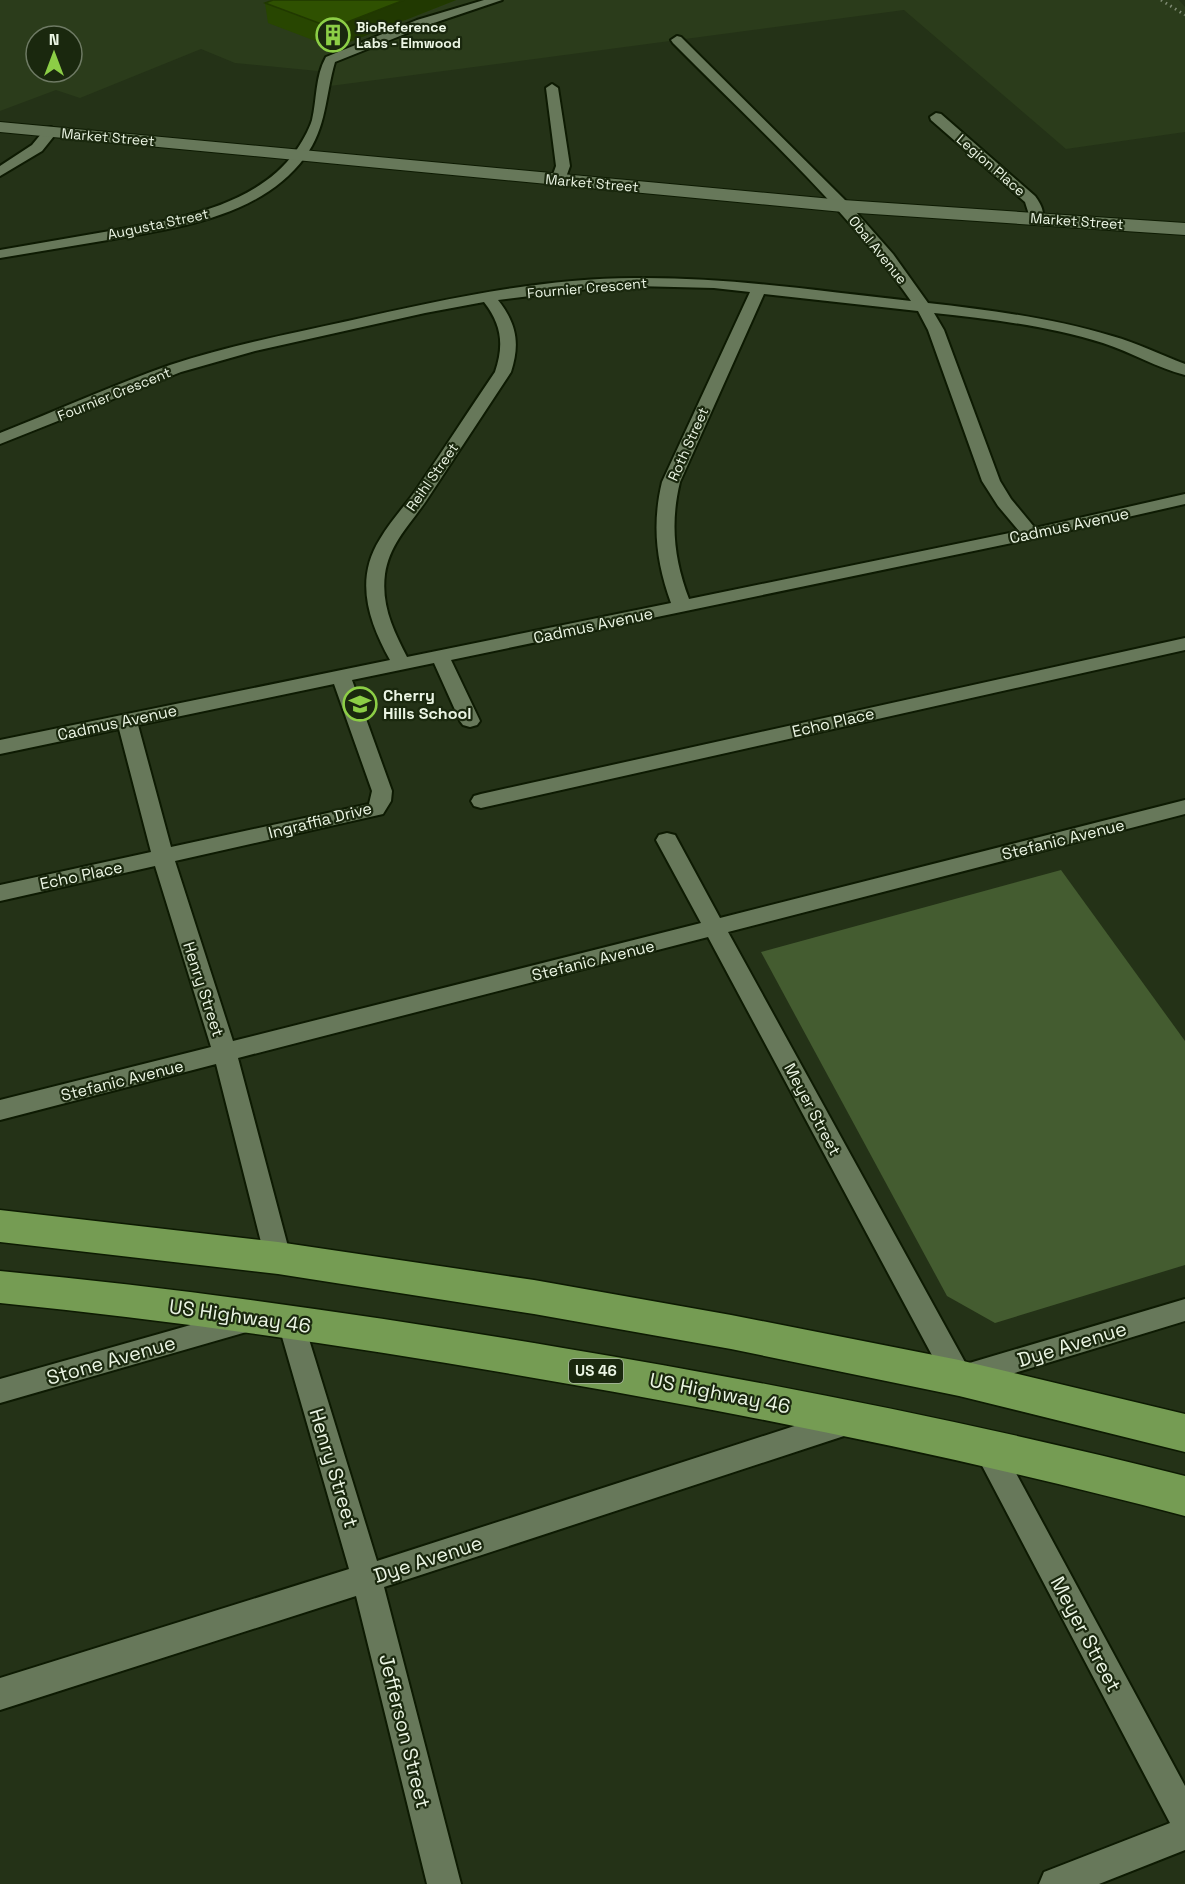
<svg xmlns="http://www.w3.org/2000/svg" width="1185" height="1884" font-family="'Space Grotesk',sans-serif">
  <style>
    .built { fill: #2b3c1b; fill-rule: evenodd }
    .green { fill: #445c30 }
    .lines { fill: none; stroke-linecap: round; stroke-linejoin: round }
    .street-casing { stroke: #0d1a02; stroke-width: 4 }
    .secondary-casing { stroke: #0d1a02; stroke-width: 2 }
    .highway-casing { stroke: #0d1a02; stroke-width: 3 }
    .street { fill: #67785a; fill-rule: evenodd }
    .secondary { fill: #67785a; fill-rule: evenodd }
    .highway { fill: #759c53; fill-rule: evenodd }
    .rail { stroke: #7e8a73; stroke-width: 3; stroke-dasharray: 1.5 4; stroke-linecap: butt }
    .wall { fill: #284601 }
    .shaded-wall { fill: #213901 }
    .building { fill: #2f5101; stroke: #213901; stroke-width: 1.5 }
    .labels { text-anchor: middle; stroke-width: 4.5; stroke-linejoin: round; paint-order: stroke }
    .far-poi-label { font-size: 14px; font-weight: bold; fill: #ebf5e4; stroke: #1a280e; text-anchor: start }
    .far-street-label { font-size: 14px; fill: #ebf5e4; stroke: #1a280e }
    .shield { fill: #1a280e; stroke: #acb8a4; stroke-width: 1.5 }
    .shield-label { font-size: 15px; font-weight: bold; fill: #ebf5e4 }
    .street-label { font-size: 16px; fill: #ebf5e4; stroke: #1a280e }
    .poi-label { font-size: 16px; font-weight: bold; fill: #ebf5e4; stroke: #1a280e; text-anchor: start }
    .near-street-label { font-size: 20px; fill: #ebf5e4; stroke: #1a280e }
  </style>
  <rect width="100%" height="100%" fill="#243217"/>
  <path class="built" d="M0,0H1179L1185,7V132L1066,149L904,10L330,86L328,72L235,63L201,49L80,98L56,90L0,111ZM36,36H72V72H36Z"/>
  <path class="green" d="M1061,870L1185,1041V1265L995,1323L947,1296L761,952Z"/>
  <g class="lines">
    <g class="street-casing">
      <g id="street">
        <path d="M484,0H502L425,26L335,62C325,96 327,127 305,157C261,217 176,228 108,240C72,246 36,252 0,258V250C35,244 69,238 104,232C168,221 254,209 295,152C301,144 309,130 312,120C317,99 315,77 326,57L417,20Z"/>
        <path d="M677,36L681,37L848,203L893,254L928,303C990,310 1052,318 1112,336C1137,343 1161,355 1185,364V375C1157,368 1131,352 1103,343C1048,326 991,319 934,313L944,330L1000,481L1011,499L1035,528L1185,494V504L1031,539L451,660L480,721L477,725L470,727L463,725L460,721L434,663L352,680L392,791L391,801L383,814L175,861L233,1041L701,923L656,840L659,835L667,833L675,835L720,918L1185,800V814L728,932L966,1364L1185,1299V1321L959,1390L949,1387L708,937L238,1058L291,1258L287,1266L278,1269L269,1266L265,1258L216,1064L0,1120V1100L211,1047L155,866L0,901V885L151,852L119,729L0,754V740L390,660C369,622 354,580 380,539C391,520 406,505 418,487C444,449 469,410 495,372C504,345 502,325 484,302L425,313L255,351L181,372L0,444V433C56,411 113,385 170,365C228,346 288,334 348,321C440,300 541,278 635,278C728,277 820,291 911,301C844,205 755,126 673,43L671,40ZM635,286L714,288L750,292L662,482C652,524 656,562 671,603L407,657C393,630 381,605 385,574C390,541 413,522 430,495C457,454 484,413 511,372C520,344 517,324 498,300L595,288ZM764,294L918,311L928,330L982,481L998,506L1019,531L689,599C674,560 670,523 680,482ZM334,684L372,791L369,804L171,847L138,725Z"/>
        <path d="M552,84L558,88L570,166L565,180L558,184L551,180L556,166L546,88Z"/>
        <path d="M936,113L941,114L1035,196C1040,203 1046,212 1041,221H1031L1025,202L931,120L930,117Z"/>
        <path d="M51,127L58,131L42,151L0,176V166L32,145L46,128Z"/>
        <path d="M1185,638V650L481,808L474,806L471,801L474,796L481,794Z"/>
        <path d="M247,1309L257,1313L260,1321L257,1329L0,1403V1379Z"/>
        <path d="M291,1311L301,1315L304,1323L377,1561L847,1409L857,1413L861,1422L857,1431L847,1435L384,1587L461,1884H427L356,1596L0,1710V1678L349,1569L278,1323L281,1315Z"/>
        <path d="M988,1436L998,1440L1185,1786V1850L1099,1884H1039L1044,1872L1170,1823L978,1458L974,1449L978,1440Z"/>
      </g>
    </g>
    <g class="secondary-casing">
      <path id="secondary" d="M0,122L843,200L1185,223V235L843,212L0,132Z"/>
    </g>
    <g class="highway-casing">
      <g id="highway">
        <path d="M0,1210L278,1242L534,1280L731,1315L959,1360L1185,1414V1452L959,1396L731,1349L534,1314L278,1274L0,1242Z"/>
        <path d="M0,1271C189,1289 376,1316 563,1348C772,1383 980,1424 1185,1476V1516C980,1462 772,1419 563,1383C377,1350 189,1322 0,1303Z"/>
      </g>
    </g>
    <use href="#street" class="street"/>
    <use href="#secondary" class="secondary"/>
    <use href="#highway" class="highway"/>
    <path class="rail" d="M1161,0L1185,15"/>
  </g>
  <path class="wall" d="M456,0L334,48L268,23L265,3Z"/>
  <path class="shaded-wall" d="M404,0H456L334,48L332,28Z"/>
  <path class="building" d="M273,0H404L332,28L265,3Z"/>
  <defs>
    <g id="building-ring" transform="scale(1.725)"><circle r="9.5" fill="#1a280e" stroke="#8cce46" stroke-width="1.5"/><path d="M-4-6H4V6H1V3H-1V6H-4ZM-2.5-4.3h1.7v1.8h-1.7ZM.8-4.3h1.7v1.8H.8ZM-2.5-1h1.7V.8h-1.7ZM.8-1h1.7V.8H.8Z" fill="#8cce46"/></g>
    <g id="school-ring" transform="scale(1.725)"><circle r="9.5" fill="#1a280e" stroke="#8cce46" stroke-width="1.5"/><path d="M0-5L7-2L0 1L-7-2ZM-4 1L0 2.5L4 1V4Q0 6-4 4Z" fill="#8cce46"/></g>
  </defs>
  <g fill-rule="evenodd">
    <use href="#building-ring" x="333" y="35"/>
    <use href="#school-ring" x="360" y="704"/>
  </g>
  <g class="labels">
    <g class="far-poi-label">
      <text x="356" y="32">BioReference<tspan x="356" dy="16">Labs - Elmwood</tspan></text>
    </g>
    <g class="far-street-label">
      <text transform="translate(108 137) rotate(5)" y="5">Market Street</text>
      <text transform="translate(991 165) rotate(41)" y="5">Legion Place</text>
      <text transform="translate(592 183) rotate(5)" y="5">Market Street</text>
      <text transform="translate(1077 221) rotate(4)" y="5">Market Street</text>
      <text transform="translate(158 224) rotate(-12)" y="5">Augusta Street</text>
      <text transform="translate(878 250) rotate(51)" y="5">Obal Avenue</text>
      <text transform="translate(587 288) rotate(-5)" y="5">Fournier Crescent</text>
      <text transform="translate(114 394) rotate(-22)" y="5">Fournier Crescent</text>
      <text transform="translate(688 444) rotate(-66)" y="5">Roth Street</text>
      <text transform="translate(432 477) rotate(-55)" y="5">Reihl Street</text>
    </g>
    <rect class="shield" x="569" y="1359" width="54" height="24" rx="4.5"/>
    <g class="shield-label">
      <text x="596" y="1376">US 46</text>
    </g>
    <g class="street-label">
      <text transform="translate(1069 525) rotate(-12)" y="6">Cadmus Avenue</text>
      <text transform="translate(593 625) rotate(-12)" y="6">Cadmus Avenue</text>
      <text transform="translate(117 722) rotate(-12)" y="6">Cadmus Avenue</text>
      <text transform="translate(833 722) rotate(-13)" y="6">Echo Place</text>
      <text transform="translate(320 820) rotate(-14)" y="6">Ingraffia Drive</text>
      <text transform="translate(1063 839) rotate(-14)" y="6">Stefanic Avenue</text>
      <text transform="translate(81 875) rotate(-12)" y="6">Echo Place</text>
      <text transform="translate(593 960) rotate(-14)" y="6">Stefanic Avenue</text>
      <text transform="translate(204 989) rotate(72)" y="6">Henry Street</text>
      <text transform="translate(122 1080) rotate(-14)" y="6">Stefanic Avenue</text>
      <text transform="translate(813 1109) rotate(62)" y="6">Meyer Street</text>
    </g>
    <g class="poi-label">
      <text x="383" y="701">Cherry<tspan x="383" dy="18">Hills School</tspan></text>
    </g>
    <g class="near-street-label">
      <text transform="translate(240 1316) rotate(8)" y="7">US Highway 46</text>
      <text transform="translate(1072 1344) rotate(-17)" y="7">Dye Avenue</text>
      <text transform="translate(111 1360) rotate(-16)" y="7">Stone Avenue</text>
      <text transform="translate(720 1393) rotate(11)" y="7">US Highway 46</text>
      <text transform="translate(334 1468) rotate(73)" y="7">Henry Street</text>
      <text transform="translate(428 1559) rotate(-18)" y="7">Dye Avenue</text>
      <text transform="translate(1086 1634) rotate(62)" y="7">Meyer Street</text>
      <text transform="translate(405 1731) rotate(76)" y="7">Jefferson Street</text>
    </g>
  </g>
  <g transform="translate(54 54)"><circle r="28" fill="#1a280e" stroke="#6e7a64" stroke-width="1.5"/>
  <path d="M0-4.5L10 22L0 15L-10 22Z" fill="#8cce46"/>
  <text y="-9" font-size="16" font-weight="bold" text-anchor="middle" fill="#ebf5e4">N</text>
  </g>
</svg>
